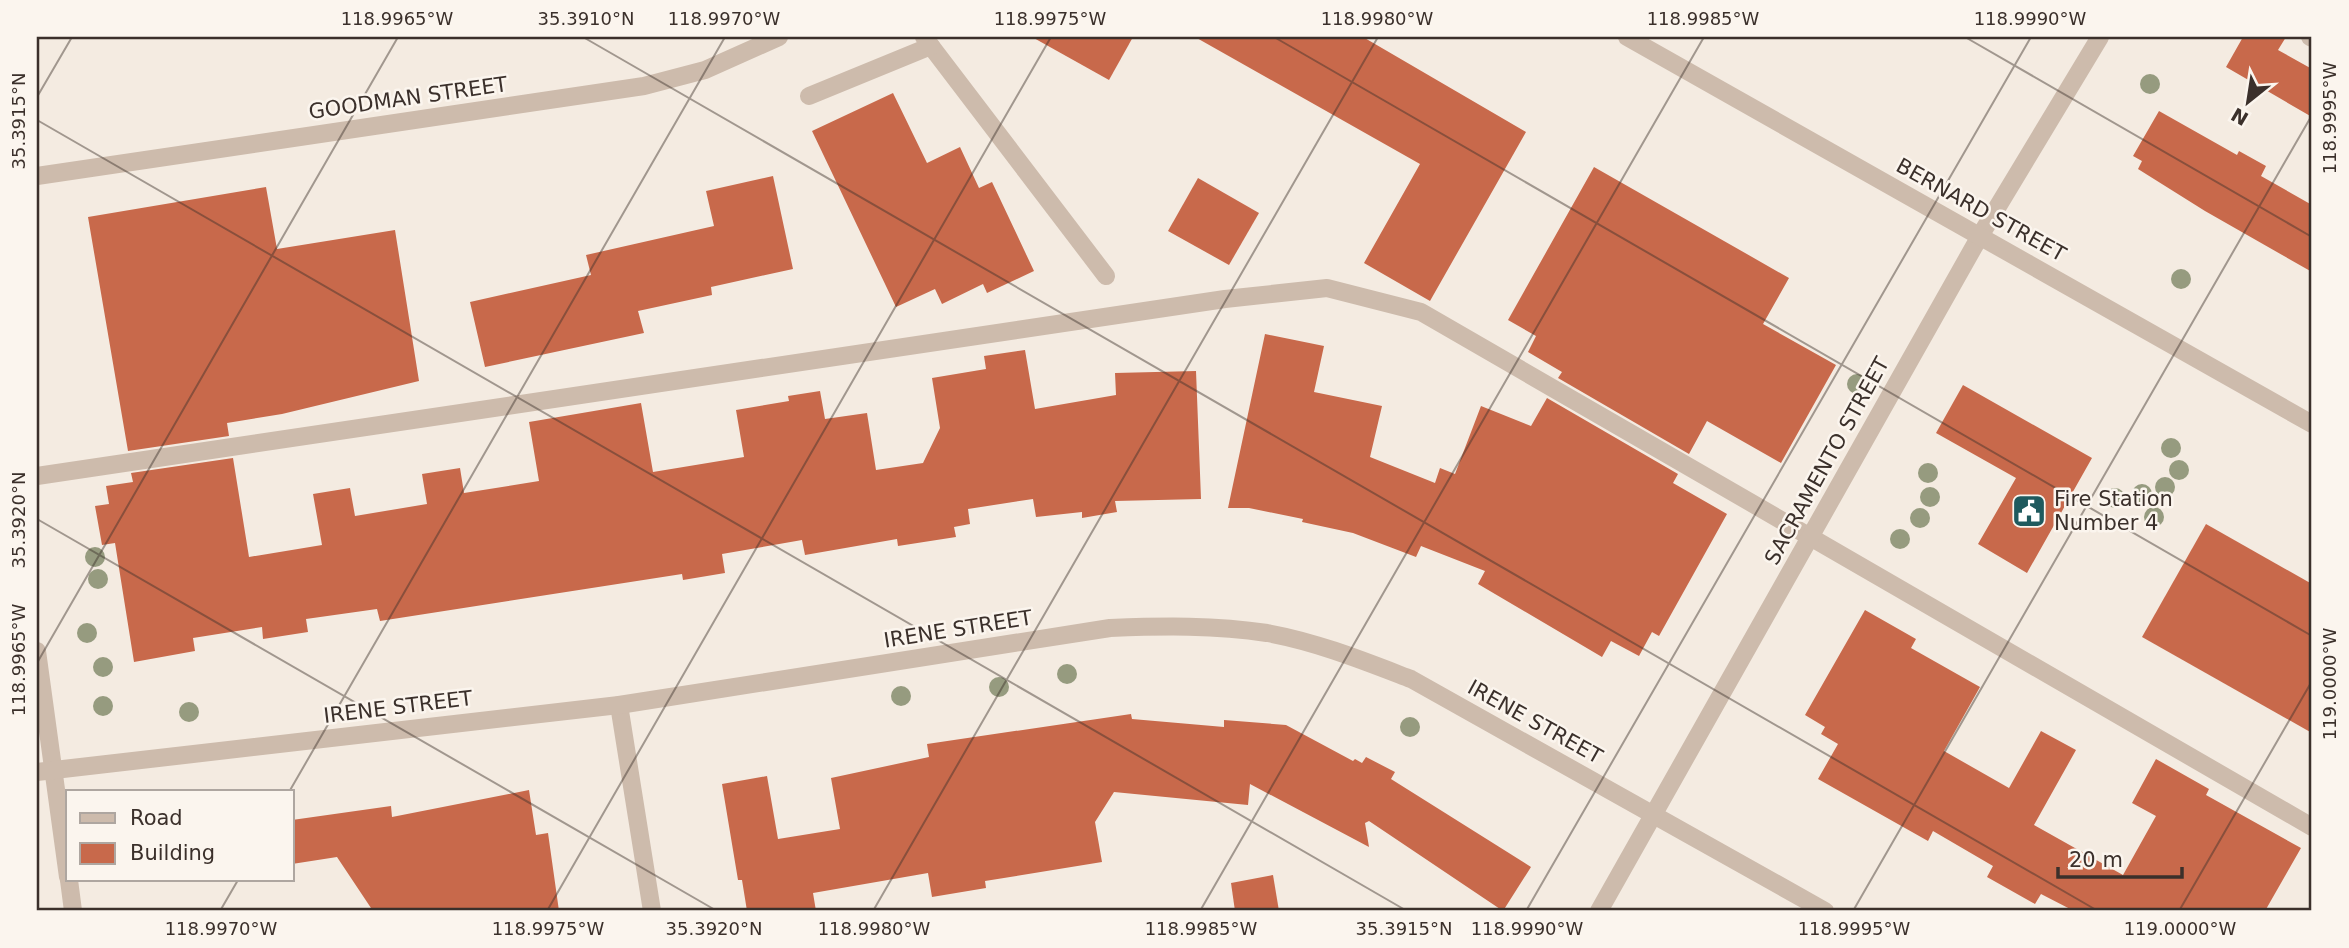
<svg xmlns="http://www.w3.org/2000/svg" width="2349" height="948" font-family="'DejaVu Sans',sans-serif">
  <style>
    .building { fill: #c8694b }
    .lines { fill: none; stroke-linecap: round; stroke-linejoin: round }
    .service { stroke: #cdbbac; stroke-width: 18 }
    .minor { stroke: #cdbbac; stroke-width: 18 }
    .tertiary { stroke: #cdbbac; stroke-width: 18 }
    .tree { fill: #969b7f }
    .ticks { fill: none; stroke: #3b302b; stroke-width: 2; stroke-opacity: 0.45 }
    .labels { text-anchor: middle; stroke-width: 5; stroke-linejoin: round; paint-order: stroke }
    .street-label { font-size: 21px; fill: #3b302b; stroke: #fbf5ee }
    .poi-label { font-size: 21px; fill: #3b302b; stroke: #fbf5ee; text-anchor: start }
    .neatline { fill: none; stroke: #3b302b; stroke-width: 2.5 }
    .ticks-label { font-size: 18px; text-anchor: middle; fill: #3b302b }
  </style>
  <rect width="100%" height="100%" fill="#f4ebe1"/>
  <g class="building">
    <path d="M1032,37H1133L1109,80Z"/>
    <path d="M1195,37H1363L1526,132L1430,301L1364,263L1420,164Z"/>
    <path d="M2243,37H2286L2278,50L2312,69V117L2226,67Z"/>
    <path d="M893,93L927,163L960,147L979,188L992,182L1034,271L987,293L983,284L942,304L935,289L896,307L812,131Z"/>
    <path d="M2159,111L2237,155L2239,151L2266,166L2261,176L2312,205V272L2205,211L2138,169L2142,161L2133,156Z"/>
    <path d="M1594,167L1789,278L1763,324L1836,365L1781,463L1707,421L1689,454L1558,378L1562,372L1528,352L1536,336L1508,320Z"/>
    <path d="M773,176L793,269L711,287L712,295L638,311L644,333L485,367L470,302L591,275L586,255L714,226L706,191Z"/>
    <path d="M1198,178L1259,213L1229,265L1168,231Z"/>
    <path d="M266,187L277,249L395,230L419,381L282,414L227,423L229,436L128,451L88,217Z"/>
    <path d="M1265,334L1324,346L1314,392L1382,406L1370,457L1435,483L1440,468L1455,474L1481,406L1531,426L1547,398L1678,474L1673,483L1727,514L1659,636L1652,632L1639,656L1611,641L1602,657L1478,584L1485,571L1421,546L1416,557L1353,533L1302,522L1303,519L1249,508H1228Z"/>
    <path d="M1025,350L1035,409L1116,395L1115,373L1196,371L1201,499L1115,501L1117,512L1082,518V512L1036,517L1033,499L968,509L970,524L954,527L956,537L898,546L897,539L805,555L802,540L722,554L725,573L683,580L682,574L380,621L377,609L306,619L308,632L263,639L262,627L193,638L195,651L134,662L115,543L102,545L95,506L109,504L106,486L133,482L131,473L233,458L249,557L322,545L313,494L350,488L355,516L427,504L422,474L460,468L464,493L539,481L529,422L641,403L653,472L744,457L736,410L789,401L788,396L820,391L825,419L867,413L876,470L923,463L940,428L932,378L986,369L984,356Z"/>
    <path d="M1963,385L2092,458L2027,573L1978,544L2016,478L1936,433Z"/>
    <path d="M2206,524L2312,584V733L2142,637Z"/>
    <path d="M1865,610L1916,639L1911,648L1980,687L1944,751L2009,788L2041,731L2076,750L2034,825L2123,875L2156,816L2132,803L2156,759L2209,789L2206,795L2301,848L2265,911H2074L2041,894L2035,904L1987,877L1993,866L1933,831L1928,841L1818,779L1838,744L1821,734L1825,727L1805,715Z"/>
    <path d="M1131,714L1132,719L1224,727V720L1286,725L1353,761L1355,759L1362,763L1366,757L1395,772L1391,779L1531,867L1503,911L1369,821L1365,823L1369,847L1250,784L1248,805L1114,792L1095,822L1102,862L985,881L986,888L932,897L928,873L813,893L816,911H747L742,880H738L722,784L767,776L778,839L840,829L831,778L929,757L927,744Z"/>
    <path d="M529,790L536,835L548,833L559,911H373L337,857L292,864V820L391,806L392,817Z"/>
    <path d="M1273,875L1279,911H1235L1231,883Z"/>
  </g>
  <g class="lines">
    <g class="service">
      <path d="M924,37L1106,276"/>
      <path d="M2310,37L2312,38"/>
      <path d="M809,96L931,46"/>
      <path d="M37,476L1225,299L1327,288L1421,312L2312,827"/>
    </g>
    <g class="minor">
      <path d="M37,176L644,86L705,70L779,37"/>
      <path d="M37,651L68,877"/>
      <path d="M619,705L652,911"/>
      <path d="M37,772L619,705L1110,628C1163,626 1215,625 1267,633C1317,642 1364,661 1411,679L1825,911"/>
      <path d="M69,880L73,911"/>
      <path d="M1599,911L1980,236L2100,37"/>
    </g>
    <path class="tertiary" d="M1627,37L2312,424"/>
  </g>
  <g class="tree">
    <circle cx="2150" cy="84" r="10"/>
    <circle cx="2181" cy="279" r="10"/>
    <circle cx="1857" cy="384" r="10"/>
    <circle cx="2171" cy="448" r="10"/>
    <circle cx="2179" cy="470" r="10"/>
    <circle cx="1928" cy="473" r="10"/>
    <circle cx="2165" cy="487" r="10"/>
    <circle cx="2142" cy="494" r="10"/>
    <circle cx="1930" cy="497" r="10"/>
    <circle cx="2115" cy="498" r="10"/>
    <circle cx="2154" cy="517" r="10"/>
    <circle cx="1920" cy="518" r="10"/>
    <circle cx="1900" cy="539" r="10"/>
    <circle cx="95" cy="557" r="10"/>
    <circle cx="98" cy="579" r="10"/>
    <circle cx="87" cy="633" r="10"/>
    <circle cx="103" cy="667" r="10"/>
    <circle cx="1067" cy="674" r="10"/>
    <circle cx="999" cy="687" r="10"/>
    <circle cx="901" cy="696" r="10"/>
    <circle cx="103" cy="706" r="10"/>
    <circle cx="189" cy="712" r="10"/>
    <circle cx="1410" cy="727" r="10"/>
  </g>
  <path class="ticks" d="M583,37L2098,911M1274,37L2312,636M1965,37L2312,237M37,97L72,37M37,120L1407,911M37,519L717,911M37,663L398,37M289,792L725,37M220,911L238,880M547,911L1051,37M873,911L1378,37M1200,911L1704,37M1526,911L2031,37M1853,911L2312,115M2179,911L2312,681"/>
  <defs>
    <g id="civic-square" transform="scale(1.75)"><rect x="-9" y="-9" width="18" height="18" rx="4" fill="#1f5a5e" stroke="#fbf5ee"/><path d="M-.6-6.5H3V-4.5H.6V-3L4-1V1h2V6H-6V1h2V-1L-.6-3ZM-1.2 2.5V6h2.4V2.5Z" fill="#fff"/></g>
  </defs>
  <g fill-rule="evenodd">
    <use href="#civic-square" x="2029" y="511"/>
  </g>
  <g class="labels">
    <g class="street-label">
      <text transform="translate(408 98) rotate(-8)" y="7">GOODMAN STREET</text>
      <text transform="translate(1981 210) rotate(29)" y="7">BERNARD STREET</text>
      <text transform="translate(1827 461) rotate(-61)" y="7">SACRAMENTO STREET</text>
      <text transform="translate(958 629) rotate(-9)" y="7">IRENE STREET</text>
      <text transform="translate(398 707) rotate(-7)" y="7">IRENE STREET</text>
      <text transform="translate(1535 722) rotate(29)" y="7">IRENE STREET</text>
    </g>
    <g class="poi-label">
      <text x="2054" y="506">Fire Station<tspan x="2054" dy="24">Number 4</tspan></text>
    </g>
  </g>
  <rect width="2349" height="948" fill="none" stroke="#fbf5ee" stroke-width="77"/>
  <rect x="66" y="790" width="228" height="91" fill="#fbf5ee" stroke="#aea6a0" stroke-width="2"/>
  <rect x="80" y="813" width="35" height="10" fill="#cdbbac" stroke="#aea6a0" stroke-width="2"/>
  <text x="130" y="825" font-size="21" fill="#3b302b">Road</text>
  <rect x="80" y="843" width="35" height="21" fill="#c8694b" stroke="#aea6a0" stroke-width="2"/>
  <text x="130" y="860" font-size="21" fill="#3b302b">Building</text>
  <g transform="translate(2248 102) rotate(210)" stroke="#fbf5ee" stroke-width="5" paint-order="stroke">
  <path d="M0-5L12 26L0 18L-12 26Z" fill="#3b302b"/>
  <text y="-10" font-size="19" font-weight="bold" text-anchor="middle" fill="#3b302b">N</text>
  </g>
  <path d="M2058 867v10h124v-10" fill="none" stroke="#3b302b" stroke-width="3.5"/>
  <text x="2069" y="867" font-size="21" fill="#3b302b" stroke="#fbf5ee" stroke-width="5" paint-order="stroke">20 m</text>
  <rect x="38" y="38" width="2272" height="871" class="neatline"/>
  <g class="ticks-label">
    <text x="397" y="25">118.9965°W</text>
    <text x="586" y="25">35.3910°N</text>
    <text x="724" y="25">118.9970°W</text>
    <text x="1050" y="25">118.9975°W</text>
    <text x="1377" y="25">118.9980°W</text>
    <text x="1703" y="25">118.9985°W</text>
    <text x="2030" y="25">118.9990°W</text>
    <text transform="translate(2330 118) rotate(-90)" y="6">118.9995°W</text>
    <text transform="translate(19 121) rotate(-90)" y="6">35.3915°N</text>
    <text transform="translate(19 520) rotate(-90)" y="6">35.3920°N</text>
    <text transform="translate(19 660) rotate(-90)" y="6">118.9965°W</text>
    <text transform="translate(2330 684) rotate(-90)" y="6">119.0000°W</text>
    <text x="221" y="935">118.9970°W</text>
    <text x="548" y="935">118.9975°W</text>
    <text x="714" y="935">35.3920°N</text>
    <text x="874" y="935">118.9980°W</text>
    <text x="1201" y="935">118.9985°W</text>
    <text x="1404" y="935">35.3915°N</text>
    <text x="1527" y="935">118.9990°W</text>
    <text x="1854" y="935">118.9995°W</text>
    <text x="2180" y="935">119.0000°W</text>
  </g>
</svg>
